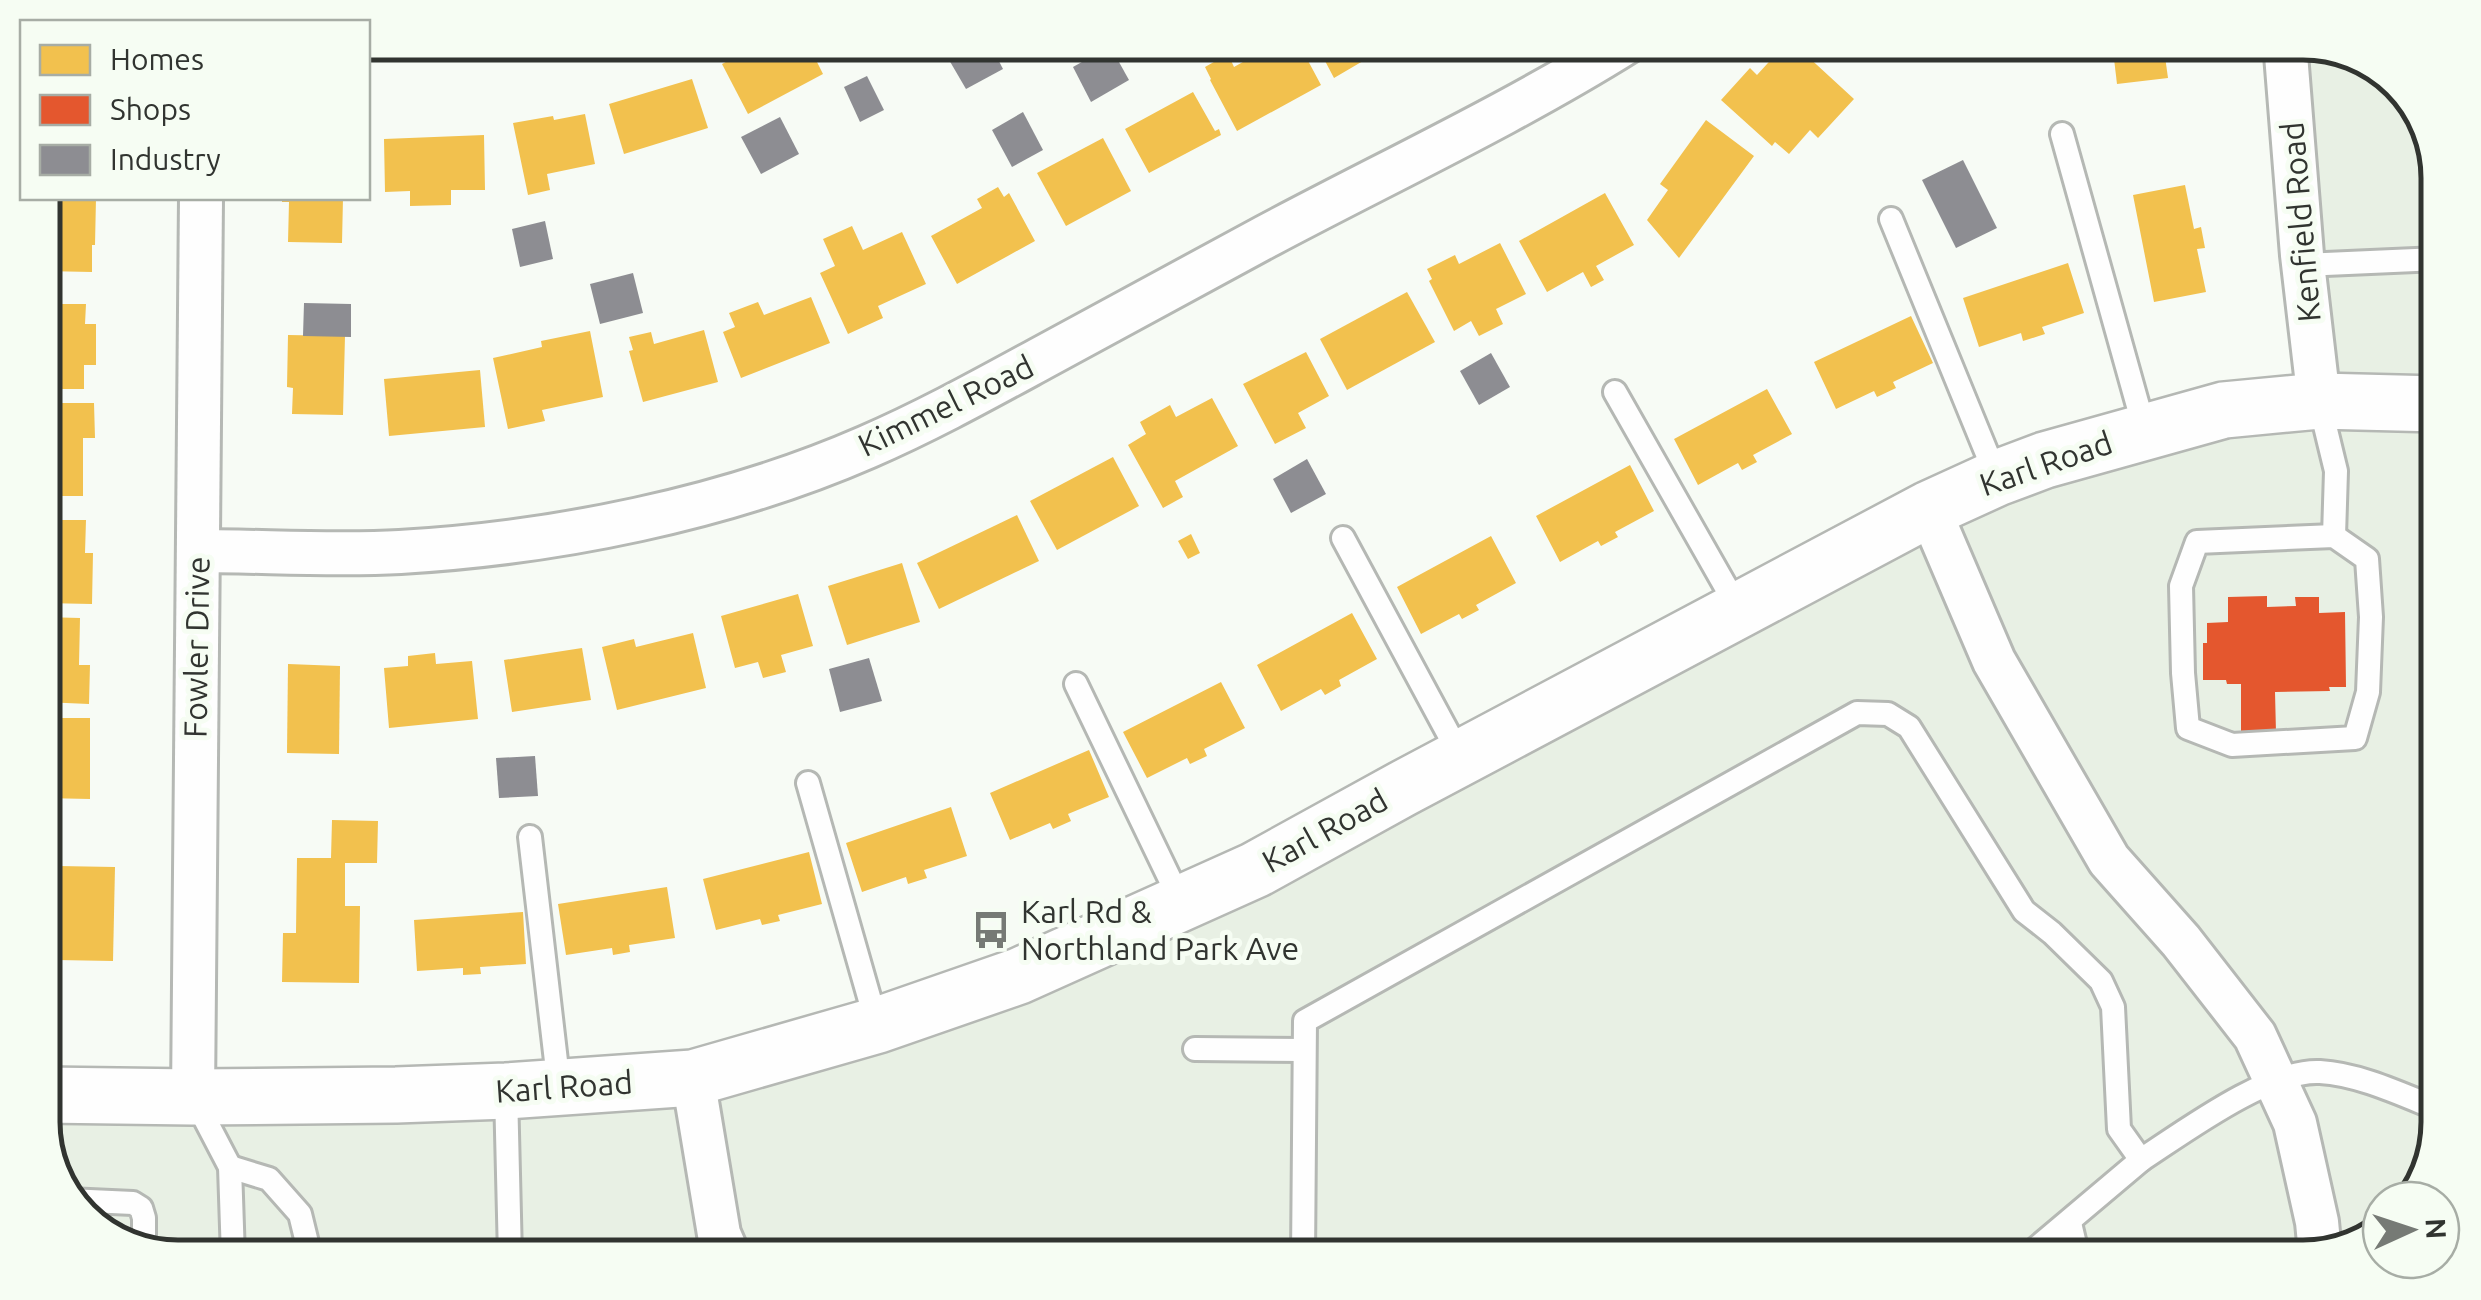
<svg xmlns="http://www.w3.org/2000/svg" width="2481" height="1300" font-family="Ubuntu,sans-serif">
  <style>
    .built { fill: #e8f0e4 }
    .homes { fill: #f2c14e }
    .shops { fill: #e4572e }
    .industry { fill: #8d8d92 }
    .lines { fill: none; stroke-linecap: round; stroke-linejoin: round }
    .service-casing { stroke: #b5b8b4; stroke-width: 28 }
    .minor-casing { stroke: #b5b8b4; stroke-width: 48 }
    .secondary-casing { stroke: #b5b8b4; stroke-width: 60 }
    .service { stroke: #fefefe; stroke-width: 22 }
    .minor { stroke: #fefefe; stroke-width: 42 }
    .secondary { stroke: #fefefe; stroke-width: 55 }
    .labels { text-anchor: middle; stroke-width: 10; stroke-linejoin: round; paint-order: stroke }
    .street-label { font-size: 32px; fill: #313430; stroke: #f6fdf3 }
    .poi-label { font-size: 32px; fill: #313430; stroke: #f6fdf3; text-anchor: start }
    .rim { fill: none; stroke: #313430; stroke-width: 5 }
  </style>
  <rect width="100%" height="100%" fill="#f7fbf5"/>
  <path class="built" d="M2303,43L2363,57L2416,103L2438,170V1122L2424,1182L2408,1200H2381V1229L2371,1239L2304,1257H178L118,1243L65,1197L43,1131V1107L378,1108L997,1005L2039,461L2330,392Z"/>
  <g class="homes">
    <path d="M763,42H807L823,74L748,114L722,64Z"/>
    <path d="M844,42H887L853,60Z"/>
    <path d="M1278,42H1298L1321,85L1237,131L1210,80L1211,79L1205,67L1228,54L1234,67Z"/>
    <path d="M1315,42H1371L1358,50L1363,61L1334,78Z"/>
    <path d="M1787,42H1792L1854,99L1818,138L1810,130L1789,154L1775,142L1772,146L1721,100L1750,68L1757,75Z"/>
    <path d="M2112,42H2163L2168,78L2117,84Z"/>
    <path d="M692,79L708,128L624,154L609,104Z"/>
    <path d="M1193,92L1215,131L1219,129L1221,135L1149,173L1125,129Z"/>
    <path d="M585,114L595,164L547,174L550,190L528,195L513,123L553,116L554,120Z"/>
    <path d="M1706,120L1754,156L1679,258L1647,220L1668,190L1660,184Z"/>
    <path d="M484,135L485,190H451V205L410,206V191L385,192L384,139Z"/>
    <path d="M1103,138L1131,191L1066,226L1037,173Z"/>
    <path d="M2185,185L2194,229L2201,227L2205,248L2197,249L2206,292L2154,302L2133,195Z"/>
    <path d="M998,187L1004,197L1009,193L1035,241L957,284L931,236L982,208L977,199Z"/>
    <path d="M1605,193L1634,245L1596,266L1604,280L1591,287L1583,272L1547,292L1519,241Z"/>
    <path d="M43,198H96L95,245H92V272L43,271Z"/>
    <path d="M282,198H343L342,243L288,242L289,202H282Z"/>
    <path d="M852,226L863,250L902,232L926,284L878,306L883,318L848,334L820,273L835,266L823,239Z"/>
    <path d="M1500,243L1526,294L1496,309L1503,324L1479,336L1471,321L1454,331L1429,281L1432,279L1427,269L1455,255L1459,264Z"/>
    <path d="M2068,263L2084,313L2042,327L2045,334L2023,341L2021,333L1979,347L1963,298Z"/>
    <path d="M1407,292L1435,342L1347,390L1320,339Z"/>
    <path d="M811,297L830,343L741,378L723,332L735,327L729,313L758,302L764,315Z"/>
    <path d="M43,304H86L85,324H96V365H84V389H43Z"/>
    <path d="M1911,316L1933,363L1893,382L1896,388L1877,397L1874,391L1836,409L1814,362Z"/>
    <path d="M704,330L718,382L643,402L629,351L633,350L629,337L651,332L654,344Z"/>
    <path d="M590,331L603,397L542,410L545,421L508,429L493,358L542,347L541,341Z"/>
    <path d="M288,335L345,336L343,415L292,414L293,388L287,387Z"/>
    <path d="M1306,352L1329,396L1298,413L1306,428L1275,444L1243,384Z"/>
    <path d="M480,370L485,427L389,436L384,379Z"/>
    <path d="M1767,389L1792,434L1753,455L1757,462L1742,470L1738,463L1698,485L1674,439Z"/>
    <path d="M1212,398L1238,446L1175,481L1183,497L1163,508L1128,445L1146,434L1140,422L1170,405L1176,417Z"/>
    <path d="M43,403H94L95,438H83V496H43Z"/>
    <path d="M1113,457L1139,506L1057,550L1030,501Z"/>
    <path d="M1630,465L1654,511L1615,532L1618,537L1601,546L1598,541L1560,562L1536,516Z"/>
    <path d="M1017,515L1039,561L939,609L917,563Z"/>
    <path d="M43,520H86L85,553H93L92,604L43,603Z"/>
    <path d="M1191,534L1200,553L1188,559L1178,541Z"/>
    <path d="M1491,536L1516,583L1476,605L1479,610L1462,619L1459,614L1421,634L1397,587Z"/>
    <path d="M902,563L920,622L847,645L828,586Z"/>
    <path d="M798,594L813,646L781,655L786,672L763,678L758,662L735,668L721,616Z"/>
    <path d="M1352,613L1377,659L1339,680L1341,686L1325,695L1321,689L1281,711L1257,665Z"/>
    <path d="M43,617L80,618L79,665H90L89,704L43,702Z"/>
    <path d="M693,633L706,688L617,710L602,647L634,639L636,647Z"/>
    <path d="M582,648L591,700L512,712L504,660Z"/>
    <path d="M435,653L436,664L472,661L478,719L389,728L384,668L408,666V656Z"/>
    <path d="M288,664L340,666L339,754L287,753Z"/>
    <path d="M1221,682L1245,728L1204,749L1207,756L1190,764L1187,758L1147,778L1123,732Z"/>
    <path d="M43,718H90V799L43,798Z"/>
    <path d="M1089,750L1109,797L1068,814L1071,821L1053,829L1050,823L1010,840L990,793Z"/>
    <path d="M951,807L967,856L924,870L927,878L908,884L906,877L862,892L846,843Z"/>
    <path d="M332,820L378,821L377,863H345V906H360L359,983L282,982L283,933H296L297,858H331Z"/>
    <path d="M809,852L822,904L778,915L780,921L762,925L760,919L716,930L703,879Z"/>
    <path d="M58,866L115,867L113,961L57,960Z"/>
    <path d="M667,887L675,938L629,945L630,952L613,955L612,948L566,955L558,904Z"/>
    <path d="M523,912L526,964L480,967L481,974L463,975V968L417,971L414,920Z"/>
  </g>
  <path class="shops" d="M2267,596V607L2296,606L2295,597H2319V613L2345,612L2346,687H2329L2330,691L2275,692L2276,733H2241V684H2227L2226,680H2203V643H2207V623L2228,622V597Z"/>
  <g class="industry">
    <path d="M964,42H989L1003,69L966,89L945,53Z"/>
    <path d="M1110,46L1129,80L1091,102L1073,67Z"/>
    <path d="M867,76L884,110L860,122L844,87Z"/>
    <path d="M1023,112L1043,150L1012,167L992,130Z"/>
    <path d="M780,117L799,154L761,174L741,137Z"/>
    <path d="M1963,160L1997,228L1956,248L1922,180Z"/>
    <path d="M545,221L553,259L520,267L512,229Z"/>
    <path d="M633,273L643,313L600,324L590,284Z"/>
    <path d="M304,303L351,304V337L303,336Z"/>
    <path d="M1491,353L1510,387L1479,405L1460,371Z"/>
    <path d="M1307,459L1326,494L1291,513L1273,479Z"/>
    <path d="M869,658L882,701L840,712L829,669Z"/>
    <path d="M535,756L538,796L499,798L496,758Z"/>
  </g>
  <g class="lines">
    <g class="service-casing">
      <g id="service">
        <path d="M2062,134L2145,431"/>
        <path d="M2432,152L2438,222"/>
        <path d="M1891,219L1997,478"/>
        <path d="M2303,265L2438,259"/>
        <path d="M1615,392L1739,610"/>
        <path d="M2319,401L2336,471L2334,536"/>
        <path d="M2435,404L2438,684"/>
        <path d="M2334,536L2367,559L2371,617L2368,692L2355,738L2232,745L2188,728L2183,673L2181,586L2197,542Z"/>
        <path d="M1343,538L1461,757"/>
        <path d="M1076,684L1182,904"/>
        <path d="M808,783L877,1025"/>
        <path d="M530,837L559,1087"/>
        <path d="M1195,1049L1304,1050"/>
        <path d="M506,1091L510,1257"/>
        <path d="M195,1100L230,1167L233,1257"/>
        <path d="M230,1167L269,1179L300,1214L310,1255L352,1257"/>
        <path d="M68,1200L133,1203L141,1208L144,1218V1250"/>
        <path d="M2070,1223L2078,1257"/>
        <path d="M1303,1257L1305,1021L1857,713L1888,714L1909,727L2024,911L2052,933L2101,981L2113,1007L2119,1129L2141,1160C2184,1132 2269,1069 2320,1072C2359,1074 2403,1095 2438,1109"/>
        <path d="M2026,1257L2141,1160"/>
      </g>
    </g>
    <g class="minor-casing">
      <g id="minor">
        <path d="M2285,42L2302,255L2319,401"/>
        <path d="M1929,509L1994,661L2109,860L2181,941L2255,1036L2295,1123L2317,1222L2320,1253"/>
        <path d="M199,551C265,551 334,556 400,552C555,543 725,509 867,447C927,421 983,390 1040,359C1115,319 1190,278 1265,237C1385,173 1512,114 1627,42"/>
        <path d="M693,1078L719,1234L729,1257"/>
        <path d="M193,1097L201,198"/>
      </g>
    </g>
    <g class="secondary-casing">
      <path id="secondary" d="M43,1095L193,1097L396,1095L506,1091L693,1078L878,1025L1019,976L1255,870L1402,789L1739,610L1929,509L1997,478L2045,460L2224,410L2319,401L2438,404"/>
    </g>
    <use href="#service" class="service"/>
    <use href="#minor" class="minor"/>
    <use href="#secondary" class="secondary"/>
  </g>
  <defs>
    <g id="bus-bare" transform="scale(3)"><path d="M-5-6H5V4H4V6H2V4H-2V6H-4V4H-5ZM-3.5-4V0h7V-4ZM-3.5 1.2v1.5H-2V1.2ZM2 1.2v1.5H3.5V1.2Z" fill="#767a75" stroke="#f6fdf3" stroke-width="2.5" paint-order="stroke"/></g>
  </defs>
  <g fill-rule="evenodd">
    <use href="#bus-bare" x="991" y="930"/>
  </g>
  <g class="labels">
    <g class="street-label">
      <text transform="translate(2301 222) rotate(-95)" y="11">Kenfield Road</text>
      <text transform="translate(946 406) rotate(-26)" y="11">Kimmel Road</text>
      <text transform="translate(2046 464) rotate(-19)" y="11">Karl Road</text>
      <text transform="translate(197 647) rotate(-89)" y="11">Fowler Drive</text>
      <text transform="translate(1325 831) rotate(-29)" y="11">Karl Road</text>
      <text transform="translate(564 1087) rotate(-4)" y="11">Karl Road</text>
    </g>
    <g class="poi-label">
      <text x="1021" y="923">Karl Rd &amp;<tspan x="1021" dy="37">Northland Park Ave</tspan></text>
    </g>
  </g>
  <path d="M0 0H2481V1300H0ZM178 60H2303A118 118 0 0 1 2421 178V1122A118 118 0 0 1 2303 1240H178A118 118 0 0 1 60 1122V178A118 118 0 0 1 178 60Z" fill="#f6fdf3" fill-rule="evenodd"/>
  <path class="rim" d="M178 60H2303A118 118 0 0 1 2421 178V1122A118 118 0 0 1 2303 1240H178A118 118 0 0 1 60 1122V178A118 118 0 0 1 178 60Z"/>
  <rect x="20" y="20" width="350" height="180" fill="#f6fdf3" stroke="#a7ada5" stroke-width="2.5"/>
  <rect x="40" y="45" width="50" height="30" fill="#f2c14e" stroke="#a7ada5" stroke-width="2.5"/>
  <text x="110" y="70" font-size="30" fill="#313430">Homes</text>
  <rect x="40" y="95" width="50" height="30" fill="#e4572e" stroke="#a7ada5" stroke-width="2.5"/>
  <text x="110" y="120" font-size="30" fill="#313430">Shops</text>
  <rect x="40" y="145" width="50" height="30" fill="#8d8d92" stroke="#a7ada5" stroke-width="2.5"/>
  <text x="110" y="170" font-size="30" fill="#313430">Industry</text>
  <g transform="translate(2411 1230) rotate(87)"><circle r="48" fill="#f6fdf3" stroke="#a7ada5" stroke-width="2.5"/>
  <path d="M0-8L18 38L0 25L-18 38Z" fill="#767a75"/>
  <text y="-15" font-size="28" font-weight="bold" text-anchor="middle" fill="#313430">N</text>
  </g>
</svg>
